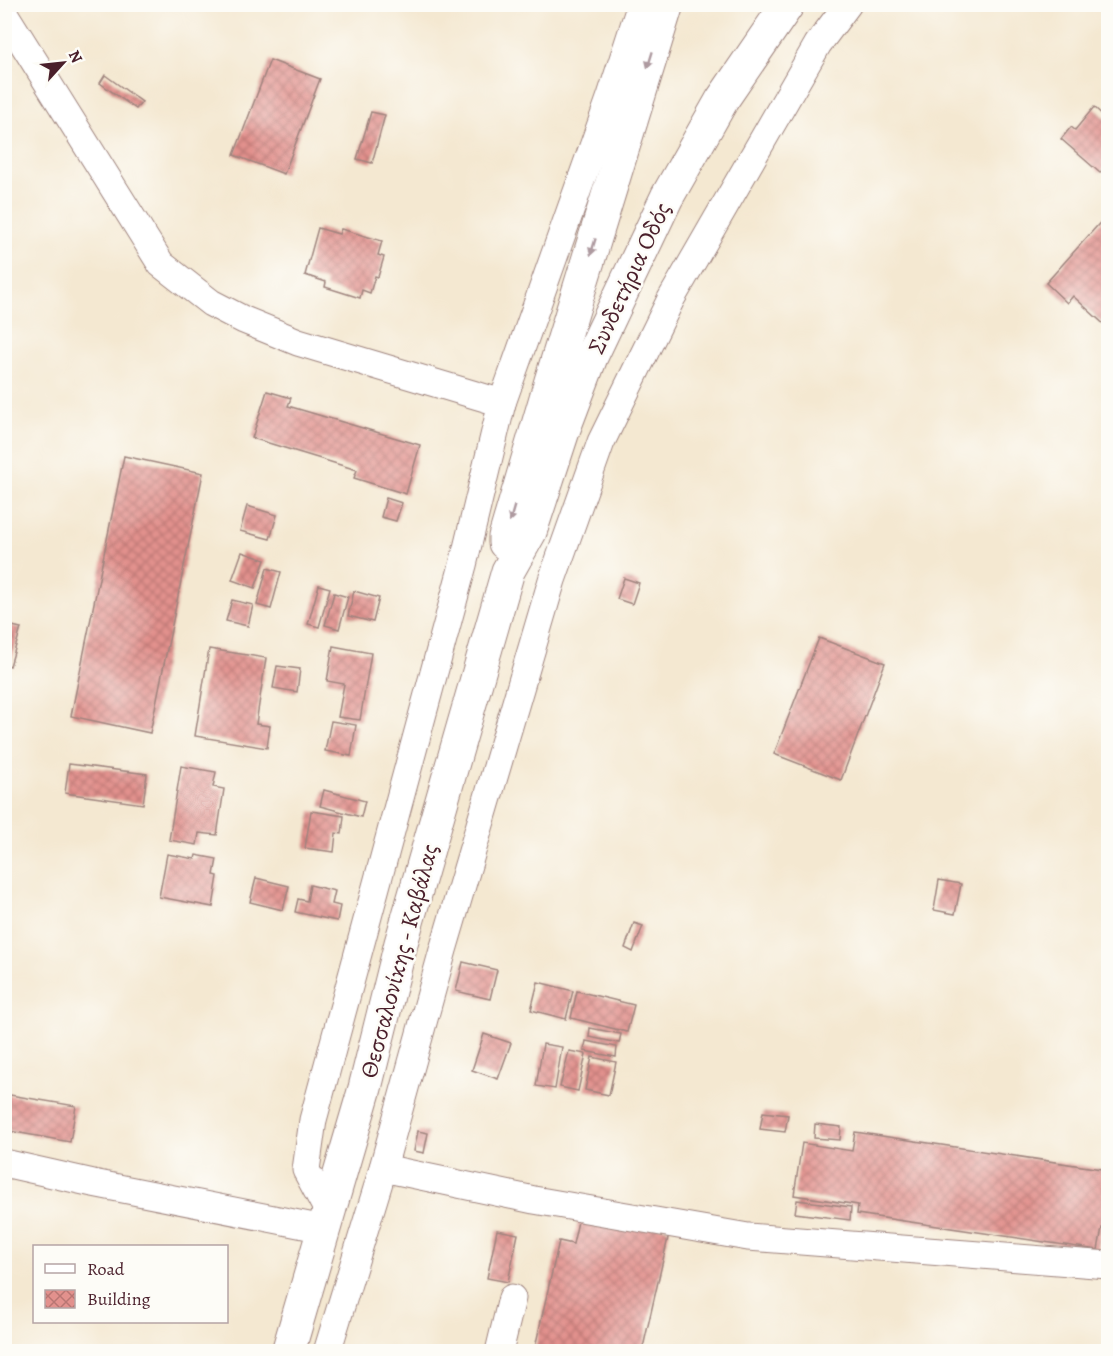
<svg xmlns="http://www.w3.org/2000/svg" width="1113" height="1356" font-family="Alegreya,serif">
  <style>
    .building { fill: url(#building-cross-hatch) }
    .lines { fill: none; stroke-linecap: round; stroke-linejoin: round }
    .minor-casing { stroke: #9f847e; stroke-width: 29 }
    .major-casing { stroke: #9f847e; stroke-width: 35 }
    .minor { stroke: #fff; stroke-width: 27 }
    .major { stroke: #fff; stroke-width: 33 }
    .oneway { fill: #ae9aa0 }
    .labels { text-anchor: middle; stroke-width: 5; stroke-linejoin: round; paint-order: stroke }
    .street-label { font-size: 24px; fill: #4a1f2b; stroke: #fdfcf7 }
  </style>
  <defs>
    <pattern id="building-cross-hatch" width="8" height="8" patternUnits="userSpaceOnUse" patternTransform="scale(1.5)"><rect width="8" height="8" fill="#e2918d"/><path d="M0 0l8 8M0 8l8-8" fill="none" stroke="#b97673"/></pattern>
  </defs>
  <rect width="100%" height="100%" fill="#fdfcf7"/>
  <filter id="ink" filterUnits="userSpaceOnUse"><feTurbulence type="fractalNoise" baseFrequency=".0167" numOctaves="2"/><feDisplacementMap in="SourceGraphic" scale="12" xChannelSelector="R" yChannelSelector="G"/><feConvolveMatrix kernelMatrix="1 2 1 2 8 2 1 2 1" color-interpolation-filters="sRGB"/></filter>
  <filter id="wash" filterUnits="userSpaceOnUse"><feTurbulence type="fractalNoise" baseFrequency=".008" numOctaves="4" result="noise"/><feDisplacementMap in="SourceGraphic" scale="24" xChannelSelector="R" yChannelSelector="G"/><feGaussianBlur stdDeviation="1.35" result="paint"/><feColorMatrix in="noise" values="0 0 0 0 0 0 0 0 0 0 0 0 0 0 0 0 0 1.4 0 .05"/><feComposite in="paint" operator="in"/></filter>
  <g filter="url(#wash)">
    <rect width="100%" height="100%" fill="#f4e8d1"/>
    <g id="blocks">
      <g class="building">
        <path d="M270,60L320,79L284,174L234,155Z"/>
        <path d="M105,75L142,102L136,109L100,83Z"/>
        <path d="M1094,107L1108,120V154L1106,156L1108,158V163L1100,173L1061,139L1071,127L1075,130Z"/>
        <path d="M371,112L385,115L372,163L357,159Z"/>
        <path d="M1106,216L1108,219V328L1073,296L1067,303L1046,283Z"/>
        <path d="M318,228L339,234L341,229L382,241L378,255L384,257L378,277L375,276L370,293L362,290L360,298L325,287L326,282L305,275Z"/>
        <path d="M267,391L291,398L288,406L420,445L406,494L354,478L357,470L252,438Z"/>
        <path d="M124,456L203,473L150,733L71,716Z"/>
        <path d="M386,498L402,503L396,521L381,517Z"/>
        <path d="M247,506L277,515L270,539L240,531Z"/>
        <path d="M242,552L265,560L255,588L232,580Z"/>
        <path d="M267,568L281,572L271,609L257,605Z"/>
        <path d="M624,578L639,583L632,604L617,599Z"/>
        <path d="M319,585L330,588L319,627L308,624Z"/>
        <path d="M354,591L379,598L373,622L348,616Z"/>
        <path d="M334,593L348,597L339,629L325,625Z"/>
        <path d="M232,600L253,605L248,626L226,621Z"/>
        <path d="M4,624L21,628L10,666L4,664Z"/>
        <path d="M819,638L885,663L841,780L774,754Z"/>
        <path d="M333,646L371,653L360,720L338,717L344,684L327,681Z"/>
        <path d="M209,649L266,658L256,724L270,726L267,748L195,736Z"/>
        <path d="M277,666L300,669L297,692L273,688Z"/>
        <path d="M331,721L356,725L351,756L325,751Z"/>
        <path d="M69,764L147,774L143,804L65,793Z"/>
        <path d="M181,766L216,772L213,787L224,789L217,835L199,833L197,845L169,840Z"/>
        <path d="M324,790L365,801L361,817L320,806Z"/>
        <path d="M311,811L344,816L342,834L336,833L334,852L305,848Z"/>
        <path d="M167,854L195,859L196,855L217,859L214,875L218,876L213,907L159,897Z"/>
        <path d="M256,878L289,886L283,910L250,902Z"/>
        <path d="M939,880L961,884L955,914L934,910Z"/>
        <path d="M310,885L335,891L332,904L340,906L337,921L295,912L298,899L307,901Z"/>
        <path d="M634,923L643,926L633,952L625,948Z"/>
        <path d="M463,962L497,970L490,999L456,991Z"/>
        <path d="M538,982L573,991L566,1019L531,1010Z"/>
        <path d="M577,991L634,1005L627,1032L571,1018Z"/>
        <path d="M590,1028L621,1034L619,1043L589,1037Z"/>
        <path d="M484,1034L511,1043L498,1079L472,1070Z"/>
        <path d="M586,1041L617,1047L616,1057L584,1051Z"/>
        <path d="M543,1044L562,1047L555,1089L536,1086Z"/>
        <path d="M569,1051L586,1054L578,1091L560,1087Z"/>
        <path d="M592,1057L616,1062L609,1095L585,1090Z"/>
        <path d="M4,1094L76,1106L70,1142L4,1130Z"/>
        <path d="M763,1112L788,1115L785,1132L760,1129Z"/>
        <path d="M815,1124L841,1127L840,1140L814,1138Z"/>
        <path d="M418,1131L428,1133L424,1153L414,1151Z"/>
        <path d="M855,1132L1108,1170V1230L1102,1228L1098,1250L857,1214L858,1205L794,1195L802,1143L852,1151Z"/>
        <path d="M797,1200L851,1207L850,1220L795,1213Z"/>
        <path d="M581,1208L670,1229L642,1352H534L559,1241L573,1244Z"/>
        <path d="M497,1230L518,1234L508,1282L487,1278Z"/>
      </g>
    </g>
  </g>
  <g filter="url(#ink)">
    <use href="#blocks" fill-opacity="0" stroke="#9f847e" stroke-width="1.5"/>
    <g class="lines">
      <g class="minor-casing">
        <g id="minor">
          <path d="M4,13L161,264L211,303L244,320L298,342L502,403"/>
          <path d="M4,1163L93,1183L324,1229"/>
          <path d="M383,1168L534,1200L748,1237L1108,1265"/>
          <path d="M329,1213L306,1170L313,1120L463,565L502,403L611,96L641,4"/>
          <path d="M327,1352L379,1182L443,950L552,580L601,442L671,299L818,44L848,4"/>
          <path d="M499,1352L512,1298"/>
        </g>
      </g>
      <g class="major-casing">
        <g id="major">
          <path d="M505,543V537L551,381L667,4"/>
          <path d="M288,1352L365,1088L401,943L508,571L530,532L563,431L591,357L667,197L722,100L788,4"/>
        </g>
      </g>
      <use href="#minor" class="minor"/>
      <use href="#major" class="major"/>
    </g>
    <defs><path id="oneway-solid" d="M-6-.8H1V-3.2L6.5 0L1 3.2V.8H-6Z" transform="scale(1.5)"/></defs>
    <g class="oneway">
      <use href="#oneway-solid" transform="translate(650 60) rotate(107)"/>
      <use href="#oneway-solid" transform="translate(593 247) rotate(107)"/>
      <use href="#oneway-solid" transform="translate(512 514) rotate(106)"/>
    </g>
  </g>
  <g class="labels">
    <g class="street-label">
      <text transform="translate(629 278) rotate(-65)" y="8">Συνδετήρια Οδός</text>
      <text transform="translate(399 961) rotate(-75)" y="8">Θεσσαλονίκης - Καβάλας</text>
    </g>
  </g>
  <rect width="1113" height="1356" fill="none" stroke="#fdfcf7" stroke-width="24"/>
  <rect x="33" y="1245" width="195" height="78" fill="#fdfcf7" stroke="#b5a4a5" stroke-width="1.5"/>
  <rect x="45" y="1264" width="30" height="9" fill="#ffffff" stroke="#b5a4a5" stroke-width="1.5"/>
  <text x="87" y="1275" font-size="18" fill="#4a1f2b">Road</text>
  <rect x="45" y="1290" width="30" height="18" fill="url(#building-cross-hatch)" stroke="#b5a4a5" stroke-width="1.5"/>
  <text x="87" y="1305" font-size="18" fill="#4a1f2b">Building</text>
  <g transform="translate(63 63) rotate(63)" stroke="#fdfcf7" stroke-width="4.5" paint-order="stroke">
  <path d="M0-4.5L10 22L0 15L-10 22Z" fill="#4a1f2b"/>
  <text y="-9" font-size="16" font-weight="bold" text-anchor="middle" fill="#4a1f2b">N</text>
  </g>
</svg>
